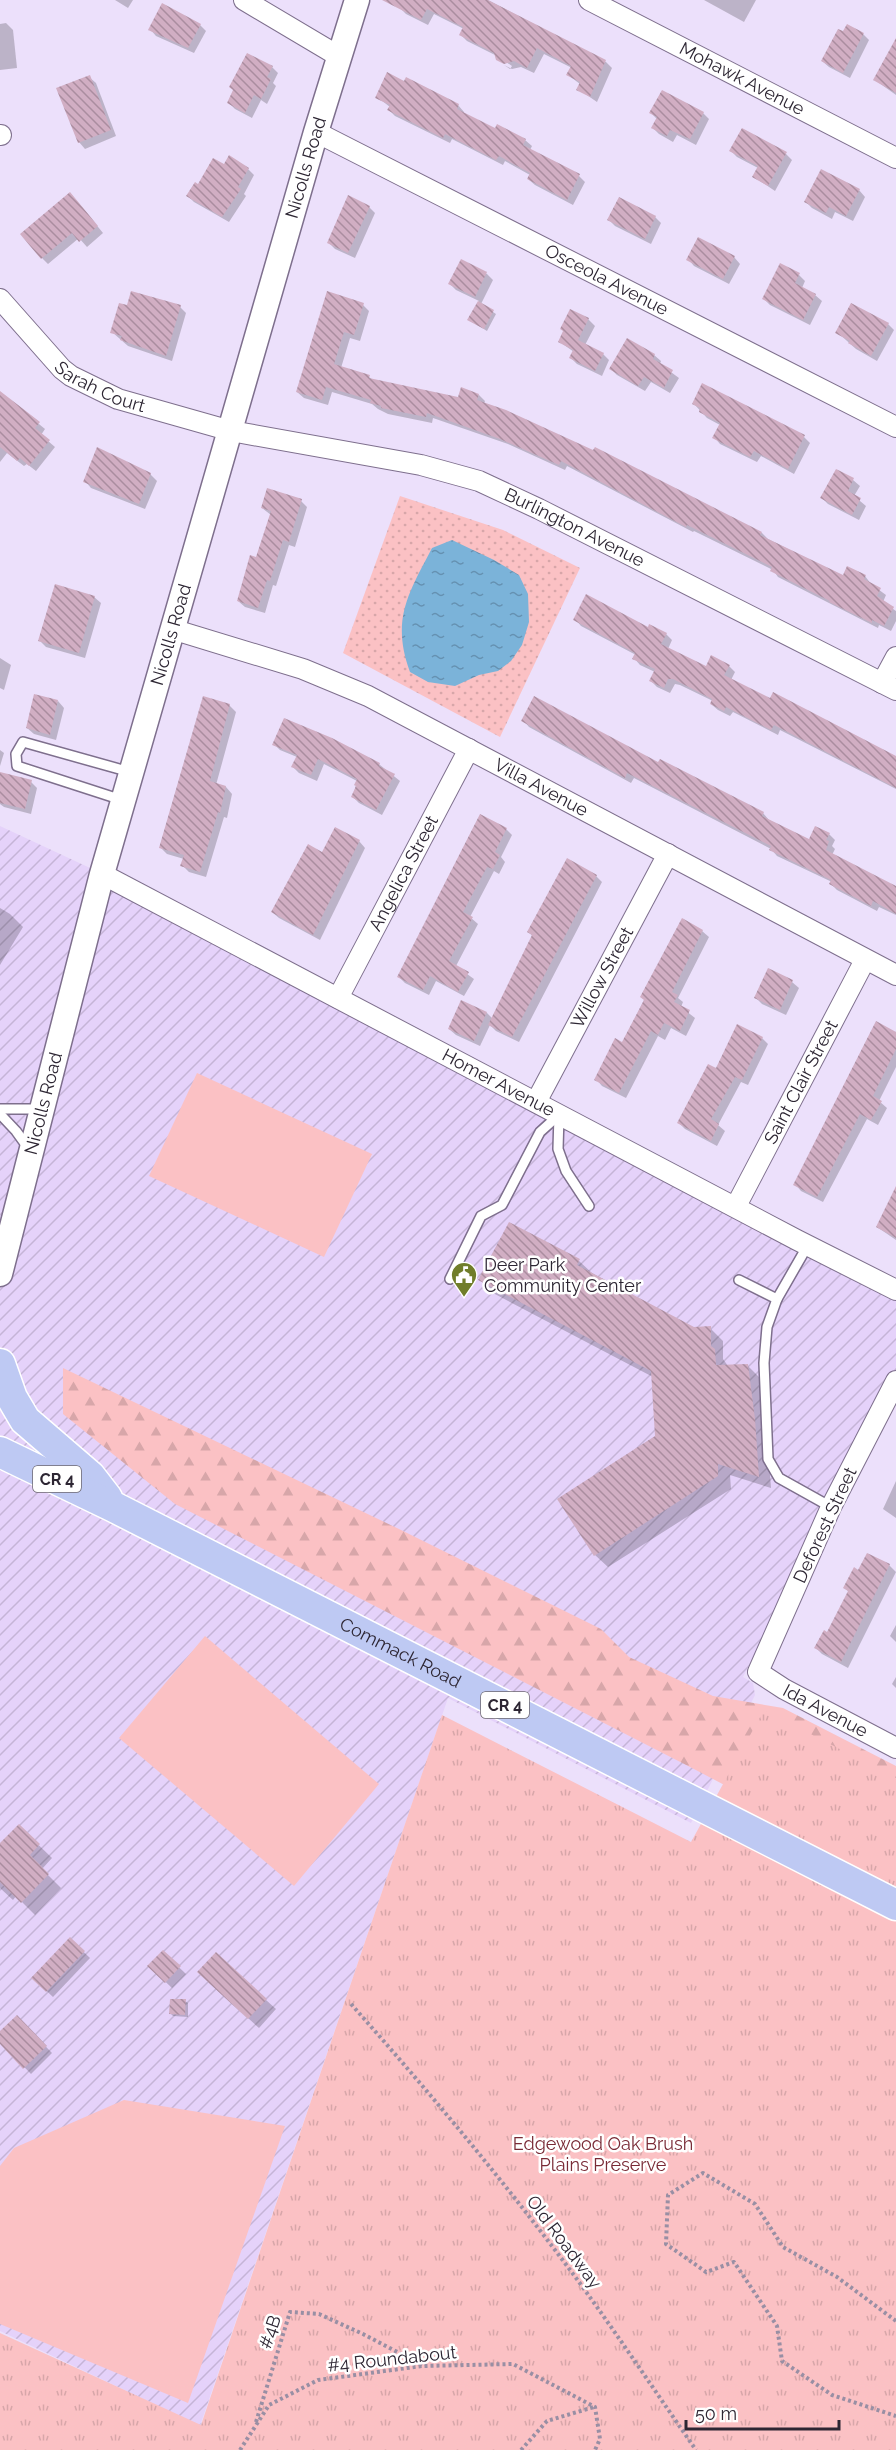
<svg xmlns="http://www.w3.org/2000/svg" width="896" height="2450" font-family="Raleway,sans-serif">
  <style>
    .industrial { fill: url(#industrial-furrows) }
    .grass { fill: url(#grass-dots) }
    .forest { fill: url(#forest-firs) }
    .park { fill: url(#park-tufts) }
    .pitch { fill: #fbc1c4 }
    .water { fill: url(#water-ripples) }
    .shadow { fill: #0003 }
    .building { fill: url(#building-back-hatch) }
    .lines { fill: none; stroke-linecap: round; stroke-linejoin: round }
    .service-casing { stroke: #7e6f8d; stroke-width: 12 }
    .minor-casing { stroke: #7e6f8d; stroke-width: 22 }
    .tertiary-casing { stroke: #7e6f8d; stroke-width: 27 }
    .primary-casing { stroke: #fff; stroke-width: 33 }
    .path { stroke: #998fa4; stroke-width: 4; stroke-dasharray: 3 3; stroke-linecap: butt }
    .service { stroke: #fff; stroke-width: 9 }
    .minor { stroke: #fff; stroke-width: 20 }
    .tertiary { stroke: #fff; stroke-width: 24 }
    .primary { stroke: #bec9f3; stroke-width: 30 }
    .labels { text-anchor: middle; stroke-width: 5; stroke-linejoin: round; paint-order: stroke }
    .shield { fill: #fff; stroke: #6c6770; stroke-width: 1.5 }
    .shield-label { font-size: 16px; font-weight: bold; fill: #2d2633 }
    .street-label { font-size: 18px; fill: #2d2633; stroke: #fff }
    .poi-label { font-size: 18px; fill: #2d2633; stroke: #fff; text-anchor: start }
    .park-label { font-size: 18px; fill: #792a35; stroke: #fff }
  </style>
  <defs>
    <pattern id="industrial-furrows" width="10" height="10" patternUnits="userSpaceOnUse" patternTransform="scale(1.5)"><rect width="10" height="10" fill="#e5d2fa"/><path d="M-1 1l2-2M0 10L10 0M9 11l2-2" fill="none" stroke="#c5b4d7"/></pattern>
    <pattern id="grass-dots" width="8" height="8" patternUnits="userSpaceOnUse" patternTransform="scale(1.5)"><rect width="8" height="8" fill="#fbc1c4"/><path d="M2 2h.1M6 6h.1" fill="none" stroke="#d7a6a9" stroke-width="1.8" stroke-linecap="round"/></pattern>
    <pattern id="forest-firs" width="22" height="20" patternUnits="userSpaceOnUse" patternTransform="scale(1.5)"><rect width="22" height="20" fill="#fbc1c4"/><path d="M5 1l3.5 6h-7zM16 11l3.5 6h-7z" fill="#d7a6a9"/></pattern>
    <pattern id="park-tufts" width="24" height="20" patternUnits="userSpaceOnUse" patternTransform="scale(1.5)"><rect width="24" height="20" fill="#fbc1c4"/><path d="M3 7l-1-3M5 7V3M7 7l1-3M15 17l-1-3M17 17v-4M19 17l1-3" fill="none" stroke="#d7a6a9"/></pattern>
    <pattern id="water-ripples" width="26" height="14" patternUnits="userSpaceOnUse" patternTransform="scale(1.5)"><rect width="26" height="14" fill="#7bb3d9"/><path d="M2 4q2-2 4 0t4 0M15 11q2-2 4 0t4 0" fill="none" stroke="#6591b1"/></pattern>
    <pattern id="building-back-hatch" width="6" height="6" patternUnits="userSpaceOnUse" patternTransform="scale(1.5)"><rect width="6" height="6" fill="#d1aec3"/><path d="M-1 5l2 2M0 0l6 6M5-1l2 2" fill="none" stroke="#aa8d9f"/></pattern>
  </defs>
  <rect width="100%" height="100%" fill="#ece0fb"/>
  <path class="industrial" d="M0,826L103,874L896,1289V1381L743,1677L753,1683L755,1695L691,1823L448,1698L200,2426L0,2331Z"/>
  <path class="grass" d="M400,496L503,530L580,568L500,737L343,653Z"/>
  <path class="forest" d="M63,1368L399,1529L601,1629L629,1657L713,1696L783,1708L896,1766V1875L692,1768L175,1504L63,1414Z"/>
  <path class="park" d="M764,1710L896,1778V2450H0V2333L201,2425L442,1715L691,1842Z"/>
  <g class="pitch">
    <path d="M197,1073L372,1154L324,1257L149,1176Z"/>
    <path d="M205,1636L379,1784L294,1886L119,1738Z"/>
    <path d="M124,2100L285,2126L188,2403L0,2324V2166L14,2148Z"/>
  </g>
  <path class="water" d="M452,540L494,560L519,575L528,594L529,622L522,645L511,661L498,671L479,675L455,686L428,682L410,672C391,620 408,594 432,548Z"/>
  <g class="shadow">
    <path d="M115,0H133L128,8Z"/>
    <path d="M404,0H488L606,62L612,68L597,102L578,89L580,84L568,75L572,68L544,54L534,73L521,67L512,69L504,65L510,69L512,66L497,56L467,41L461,35L464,29L434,14L428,25L406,14L400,8Z"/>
    <path d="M704,0H756L744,22Z"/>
    <path d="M6,23L13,30L17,68L0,70V24Z"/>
    <path d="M200,25L206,31L194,53L156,36L150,29Z"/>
    <path d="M863,34L869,40L850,78L829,67L822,61Z"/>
    <path d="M896,46V95L875,80Z"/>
    <path d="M272,67L278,73L273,83L276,86L267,104L261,100L252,118L235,109L229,103Z"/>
    <path d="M89,77L96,83L116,136L85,149L79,142Z"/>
    <path d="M377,97L458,105L464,112L463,114L496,130L498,126L525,140L532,146L530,150L579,176L585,182L573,205L535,185L528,179L530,175L505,161L503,165L452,139L450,143L395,116L389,110L390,107Z"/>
    <path d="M651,113H703L709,119L696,145L677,135L673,142L659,134L653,128L657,119Z"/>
    <path d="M731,151L786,154L792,160L775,191L754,177L758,168L737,157Z"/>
    <path d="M224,166L248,169L254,175L244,194L246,196L229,222L194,202L188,196Z"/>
    <path d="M859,190L865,197L853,221L835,212L832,219L812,208L806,202Z"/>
    <path d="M76,200L103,233L87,247L79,238L48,264L42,258Z"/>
    <path d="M369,207L375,213L355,258L335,249L329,243Z"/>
    <path d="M655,217L661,223L651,244L615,226L609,220Z"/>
    <path d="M734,257L740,264L729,284L694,266L688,259Z"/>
    <path d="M461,261L487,274L493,280L481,304L496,314L487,331L469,320L479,301L456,290L450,284Z"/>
    <path d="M799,275L805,281L802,288L815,295L822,301L810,325L770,305L764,299Z"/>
    <path d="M363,305L369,311L360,341L350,338L341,368L369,377L373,380L459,398L479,395L485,401L484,404L594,452L595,449L762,533L768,539L843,577L865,576L871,584L886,595L883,602L896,611V621L891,631L879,625L878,628L778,577L773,570L694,531L693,532L567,466L565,470L508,444L433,418L432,423L388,414L378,409L372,404L332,392L328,405L304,398L297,392Z"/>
    <path d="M180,307L186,313L172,361L128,346L112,332Z"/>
    <path d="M570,311L588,319L595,326L585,345L603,354L609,360L602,376L577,364L571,358L574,352L560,342Z"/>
    <path d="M888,324L894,330L877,361L856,349L837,332Z"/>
    <path d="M654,355L661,361L660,364L679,378L670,393L651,382L645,391L617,375L611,369Z"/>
    <path d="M6,397L45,429L41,435L55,447L36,471L27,464L24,466L7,453L0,462V404Z"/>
    <path d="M694,404L804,437L810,443L794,474L761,456L757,462L720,444L714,437L720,425L707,418Z"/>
    <path d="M837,471L853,480L860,486L854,496L866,506L859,520L828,504L822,498Z"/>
    <path d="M150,474L157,481L145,509L91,488L85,481Z"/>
    <path d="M301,501L307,507L295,547L289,545L276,586L273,585L265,613L245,607L238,601L257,559L271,515L262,508Z"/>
    <path d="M94,597L101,603L85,658L46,647L40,641Z"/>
    <path d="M575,619L648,629L666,634L672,640L668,649L706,668L729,666L735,672L731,680L771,700L774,694L896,757V789L780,730L778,735L733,712L730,716L718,710L711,704L713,701L680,685L675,684L670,693L657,687L651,681L655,672L640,665L634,658L636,655L581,626Z"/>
    <path d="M0,658L11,665L4,690L0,688Z"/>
    <path d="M58,701L64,708L56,740L34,734L27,728Z"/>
    <path d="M229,705L236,712L216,785L226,787L232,794L227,818L224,817L206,877L189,872L182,865L184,859L167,854L161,848Z"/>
    <path d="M523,720L659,764L763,813L769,820L810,841L829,834L835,840L832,846L835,849L832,855L896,888V915L879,907L877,911L837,890L831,884L832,882L777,856L771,849L634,778L631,783L529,727Z"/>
    <path d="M331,740L380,765L400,781L382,815L359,803L353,797L357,781L324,764L317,781L299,773L293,767L297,757L280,750L274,744Z"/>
    <path d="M0,750L4,753L0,766Z"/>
    <path d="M31,782L37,788L31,814L4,807L0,804V790Z"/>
    <path d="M506,829L512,835L501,857L505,862L499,874L494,871L470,917L478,924L456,966L474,979L464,996L436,981L429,995L405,983L399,977Z"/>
    <path d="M359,841L365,848L320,940L279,918L272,912L323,854Z"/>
    <path d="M596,876L602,882L519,1042L496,1031L490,1025L480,1046L456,1035L449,1029L462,1002L487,1013L493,1019L533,937L529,932Z"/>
    <path d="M0,908L10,914L23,927L0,965Z"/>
    <path d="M682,920L702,931L709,937L678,998L683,1002L681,1007L695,1018L686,1036L671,1028L665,1040L658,1036L626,1098L602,1086L596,1079L623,1044Z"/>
    <path d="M769,970L792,982L799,988L786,1015L762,1004L756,998Z"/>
    <path d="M896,1033V1067L879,1101L887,1108L878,1125L867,1119L823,1202L801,1191L795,1184Z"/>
    <path d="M762,1038L768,1044L748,1085L741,1082L718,1125L725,1131L717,1146L685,1129L679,1123L716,1070Z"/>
    <path d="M896,1190V1240L877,1227Z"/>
    <path d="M579,1261L592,1273L693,1328H710L723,1341V1359L728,1366L747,1365L760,1378L767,1433L771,1488L730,1475L731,1489L608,1567L595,1555L656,1437L653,1377L493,1293L480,1280Z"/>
    <path d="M896,1481V1518L883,1509Z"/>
    <path d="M868,1555L889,1565L896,1572L848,1668L822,1654L816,1648L828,1634L849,1592L845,1588L859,1572Z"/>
    <path d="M896,1625V1642L890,1636Z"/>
    <path d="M896,1677V1688L892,1684Z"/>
    <path d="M19,1826L52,1858L42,1869L61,1888L35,1915L16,1896L13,1900L0,1888V1845Z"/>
    <path d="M70,1939L90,1958L53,1997L33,1978Z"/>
    <path d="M163,1952L186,1974L172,1988L149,1966Z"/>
    <path d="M208,1982L266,2000L276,2009L259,2028Z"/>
    <path d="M185,2001L188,2003V2017L173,2016L171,2014Z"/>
    <path d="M17,2017L52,2053L31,2074L0,2042V2033Z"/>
  </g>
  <g class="building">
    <path d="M382,0H488L606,60L590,97L576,90L580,82L566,75L571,66L537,48L527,68L514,61L504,64L496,60L494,53L459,35L463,27L427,9L421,20Z"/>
    <path d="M162,3L201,24L188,48L148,30Z"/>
    <path d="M847,24L864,33L843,73L821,61L838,29L843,31Z"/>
    <path d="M896,38V93L873,80Z"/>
    <path d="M247,53L273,66L267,77L271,79L261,99L254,95L245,113L227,103L233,90L229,87Z"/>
    <path d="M387,72L404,81L406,77L459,104L457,109L495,128L497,124L526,139L523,145L580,174L567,200L527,179L530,173L499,156L496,160L445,134L443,138L387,110L390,105L375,98Z"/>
    <path d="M90,75L111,130L78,143L56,88Z"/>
    <path d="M662,90L704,112L690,139L670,130L667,136L651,128L657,117L649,113Z"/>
    <path d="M742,128L787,152L768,186L752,177L758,166L729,151Z"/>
    <path d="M229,155L249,168L238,187L241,189L222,217L186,196L195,182L198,184L213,158L224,164Z"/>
    <path d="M821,169L860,189L846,216L829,207L826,213L804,202Z"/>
    <path d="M70,192L98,226L79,242L72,233L41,259L20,234Z"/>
    <path d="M348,195L370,206L348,253L327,243Z"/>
    <path d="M619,197L656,216L645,239L607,220Z"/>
    <path d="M698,237L735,256L723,279L686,260Z"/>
    <path d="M461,259L487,272L475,297L448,284Z"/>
    <path d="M780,263L800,273L795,283L816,294L803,320L762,299Z"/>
    <path d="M131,291L181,305L166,356L120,340L122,336L110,333L119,303L127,305Z"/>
    <path d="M327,291L364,303L354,335L344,332L334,364L370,375L369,378L458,397L461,387L479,394L477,400L506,410L593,450L595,447L762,532L760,535L843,575L847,566L866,575L864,579L881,588L877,596L894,607L884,626L872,620V623L829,602L830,601L770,571L772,567L687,525L686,527L561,461L559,465L500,439L427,413L426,417L381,408V406L370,403L371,400L326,387L322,400L296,392Z"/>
    <path d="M478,301L494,310L484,329L467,320Z"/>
    <path d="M851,303L889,323L871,356L848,343L850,341L835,333Z"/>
    <path d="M570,309L589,318L578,340L604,353L595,371L569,358L573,350L558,342L563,331L560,329Z"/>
    <path d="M627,338L655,354L653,359L673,370L664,388L644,377L638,386L609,369Z"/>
    <path d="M702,383L805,435L788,469L754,451L750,457L712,438L720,423L699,412L700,408L692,404Z"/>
    <path d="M0,391L40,422L35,428L50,440L29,466L20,458L17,461L0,447Z"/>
    <path d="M97,447L151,473L139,504L83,482Z"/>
    <path d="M836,469L854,478L848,491L861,498L852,515L820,498Z"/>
    <path d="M267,488L302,499L289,542L283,540L270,581L267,580L258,608L237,601L250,555L256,557L271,511L261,508Z"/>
    <path d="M55,584L95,596L79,653L38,641Z"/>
    <path d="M586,594L648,627L649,624L667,633L661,644L706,666L711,655L730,665L724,675L770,698L773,692L896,756V788L774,725L771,730L726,707L724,711L710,704L712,699L673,679H668L664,688L649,681L655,669L632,659L635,653L573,620Z"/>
    <path d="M34,694L58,700L50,735L26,728Z"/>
    <path d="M203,696L230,704L210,781L226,786L220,813L218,812L200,872L180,866L184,855L159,848Z"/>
    <path d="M534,696L658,762L660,759L764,812L762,816L809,839L815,826L830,833L826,840L829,841L826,850L896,886V914L873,901L871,906L829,884L831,880L769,850L771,846L627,773L625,778L521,721Z"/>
    <path d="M284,718L332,738L380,763L379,766L395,774L376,810L351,797L356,786L354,785L357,779L318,759L311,775L291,767L297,755L272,745Z"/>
    <path d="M0,772L32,780L25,809L0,803Z"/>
    <path d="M480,814L507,828L495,852L500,855L493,869L487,867L463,912L473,917L449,961L469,972L458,992L430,976L423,990L397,977Z"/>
    <path d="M335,827L360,840L313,935L271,912L308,844L322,852Z"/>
    <path d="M567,858L597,875L512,1037L488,1025L532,935L527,932Z"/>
    <path d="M682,918L703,930L672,992L678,995L674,1002L690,1010L680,1031L664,1023L658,1035L651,1031L619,1093L594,1080L615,1038L622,1042L644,1000L640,997Z"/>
    <path d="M768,968L793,980L780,1010L754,998Z"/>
    <path d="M461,1000L487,1012L474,1041L448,1029Z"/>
    <path d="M876,1021L896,1032V1049L873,1096L882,1101L871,1120L860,1114L817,1197L793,1185Z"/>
    <path d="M737,1024L763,1037L742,1080L735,1077L711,1119L719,1124L711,1141L677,1123L708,1064L716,1068Z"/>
    <path d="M896,1186V1238L876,1227Z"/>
    <path d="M509,1222L580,1259L577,1265L694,1327L711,1326V1346L715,1349L716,1365L748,1364L755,1419L759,1477L718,1464V1476L594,1556L557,1499L655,1436L651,1371L478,1280Z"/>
    <path d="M867,1553L890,1564L841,1662L814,1648L824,1630L827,1632L848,1591L843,1588L854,1567L858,1570Z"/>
    <path d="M19,1824L40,1844L30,1855L49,1874L21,1903L0,1882V1843Z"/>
    <path d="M70,1937L85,1951L46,1992L31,1978Z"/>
    <path d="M163,1950L181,1966L165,1983L147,1966Z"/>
    <path d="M216,1952L267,1999L248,2019L197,1972Z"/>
    <path d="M170,1999H186L185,2015L169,2014Z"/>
    <path d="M17,2015L47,2046L23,2069L0,2044V2031Z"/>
  </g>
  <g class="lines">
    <g class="service-casing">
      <g id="service">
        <path d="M122,800L17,766L16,754L23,742L130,772"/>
        <path d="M0,1109H40"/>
        <path d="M0,1114L16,1131L29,1149"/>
        <path d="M559,1115L558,1149L566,1171L589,1206"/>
        <path d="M450,1279L481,1216L502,1205L540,1132L560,1114"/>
        <path d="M739,1280L777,1299L767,1327L764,1363L768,1459L779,1478L831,1507"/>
        <path d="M777,1299L808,1245"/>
      </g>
    </g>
    <g class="minor-casing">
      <g id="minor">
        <path d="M244,0L340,57"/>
        <path id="s1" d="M589,0L896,158"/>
        <path id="s2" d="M316,132L896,427"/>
        <path d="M0,135H1"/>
        <path id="s3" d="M0,299L62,369L71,376L118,399L231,431L421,465L479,481L539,509L896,690"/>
        <path id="s4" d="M175,630L303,669L368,696L896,975"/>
        <path d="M882,683L896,657"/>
        <path id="s5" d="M102,874L797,1240L896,1290"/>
        <path id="s6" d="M338,998L469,749"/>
        <path id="s7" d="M536,1102L668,854"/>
        <path id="s8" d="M736,1206L865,960"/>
        <path id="s9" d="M896,1381L831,1507L758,1672L784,1689L896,1748"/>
      </g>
    </g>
    <g class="tertiary-casing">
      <g id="tertiary">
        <path id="s10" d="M0,1274L102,874L316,132L357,0"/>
      </g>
    </g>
    <g class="primary-casing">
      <g id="primary">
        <path d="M0,1364L12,1398L25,1420L90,1476L107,1498"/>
        <path id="s11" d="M0,1452L114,1507L896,1905"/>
      </g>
    </g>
    <g class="path">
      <path d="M351,2004C431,2094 508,2186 579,2282C619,2337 657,2394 696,2450"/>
      <path d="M896,2321L837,2277L783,2247L755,2204L703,2173L668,2195L666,2244L706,2272L734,2262L777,2326L782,2361L832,2395L896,2416"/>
      <path d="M256,2422L290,2312L319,2314L363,2334L422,2365"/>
      <path d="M240,2450L269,2405L318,2380L422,2366L513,2364L595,2407L600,2439L595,2450"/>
      <path d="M521,2450L547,2421L594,2407"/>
    </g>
    <use href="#service" class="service"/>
    <use href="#minor" class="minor"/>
    <use href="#tertiary" class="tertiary"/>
    <use href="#primary" class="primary"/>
  </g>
  <defs>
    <g id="civic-pin" transform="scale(1.35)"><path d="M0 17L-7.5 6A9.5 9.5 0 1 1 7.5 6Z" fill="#707d2a" stroke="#fff"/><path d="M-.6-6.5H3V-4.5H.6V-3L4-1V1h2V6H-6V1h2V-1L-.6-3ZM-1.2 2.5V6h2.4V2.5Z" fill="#fff"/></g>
  </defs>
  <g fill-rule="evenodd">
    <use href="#civic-pin" x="464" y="1275"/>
  </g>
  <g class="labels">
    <g class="shield">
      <rect x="33" y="1466" width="48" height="26" rx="4.5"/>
      <rect x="481" y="1692" width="48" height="26" rx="4.5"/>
    </g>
    <g class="shield-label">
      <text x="57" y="1485">CR 4</text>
      <text x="505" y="1711">CR 4</text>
    </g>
    <g class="street-label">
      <text dy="6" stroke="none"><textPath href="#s1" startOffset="172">Mohawk Avenue</textPath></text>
      <text dy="6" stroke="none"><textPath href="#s10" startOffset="1148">Nicolls Road</textPath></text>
      <text dy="6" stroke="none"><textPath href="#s2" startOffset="326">Osceola Avenue</textPath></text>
      <text dy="6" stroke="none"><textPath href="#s3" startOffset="136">Sarah Court</textPath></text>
      <text dy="6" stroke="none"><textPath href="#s3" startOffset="634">Burlington Avenue</textPath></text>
      <text dy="6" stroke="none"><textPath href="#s10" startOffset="662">Nicolls Road</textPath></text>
      <text dy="6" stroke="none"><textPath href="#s4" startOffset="400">Villa Avenue</textPath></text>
      <text dy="6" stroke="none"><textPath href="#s6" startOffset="141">Angelica Street</textPath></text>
      <text dy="6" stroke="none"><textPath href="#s7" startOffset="141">Willow Street</textPath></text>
      <text dy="6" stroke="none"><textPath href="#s5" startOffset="448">Homer Avenue</textPath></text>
      <text dy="6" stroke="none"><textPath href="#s8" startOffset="140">Saint Clair Street</textPath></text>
      <text dy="6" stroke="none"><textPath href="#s10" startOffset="176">Nicolls Road</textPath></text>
      <text transform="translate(825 1525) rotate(-65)" y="6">Deforest Street</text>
      <text dy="6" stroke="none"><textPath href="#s11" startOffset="448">Commack Road</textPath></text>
      <text dy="6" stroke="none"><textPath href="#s9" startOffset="400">Ida Avenue</textPath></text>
      <text transform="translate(564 2242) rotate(53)" y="6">Old Roadway</text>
      <text transform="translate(270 2332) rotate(-71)" y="6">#4B</text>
      <text transform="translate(392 2359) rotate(-6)" y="6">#4 Roundabout</text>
    </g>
    <g class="poi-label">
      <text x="484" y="1271">Deer Park<tspan x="484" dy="21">Community Center</tspan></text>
    </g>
    <g class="park-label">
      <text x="603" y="2150">Edgewood Oak Brush<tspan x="603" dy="21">Plains Preserve</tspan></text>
    </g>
  </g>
  <path d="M686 2420v9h153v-9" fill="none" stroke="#2d2633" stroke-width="3"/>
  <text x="695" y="2420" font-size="18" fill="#2d2633" stroke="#ffffff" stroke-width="4.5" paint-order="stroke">50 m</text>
</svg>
